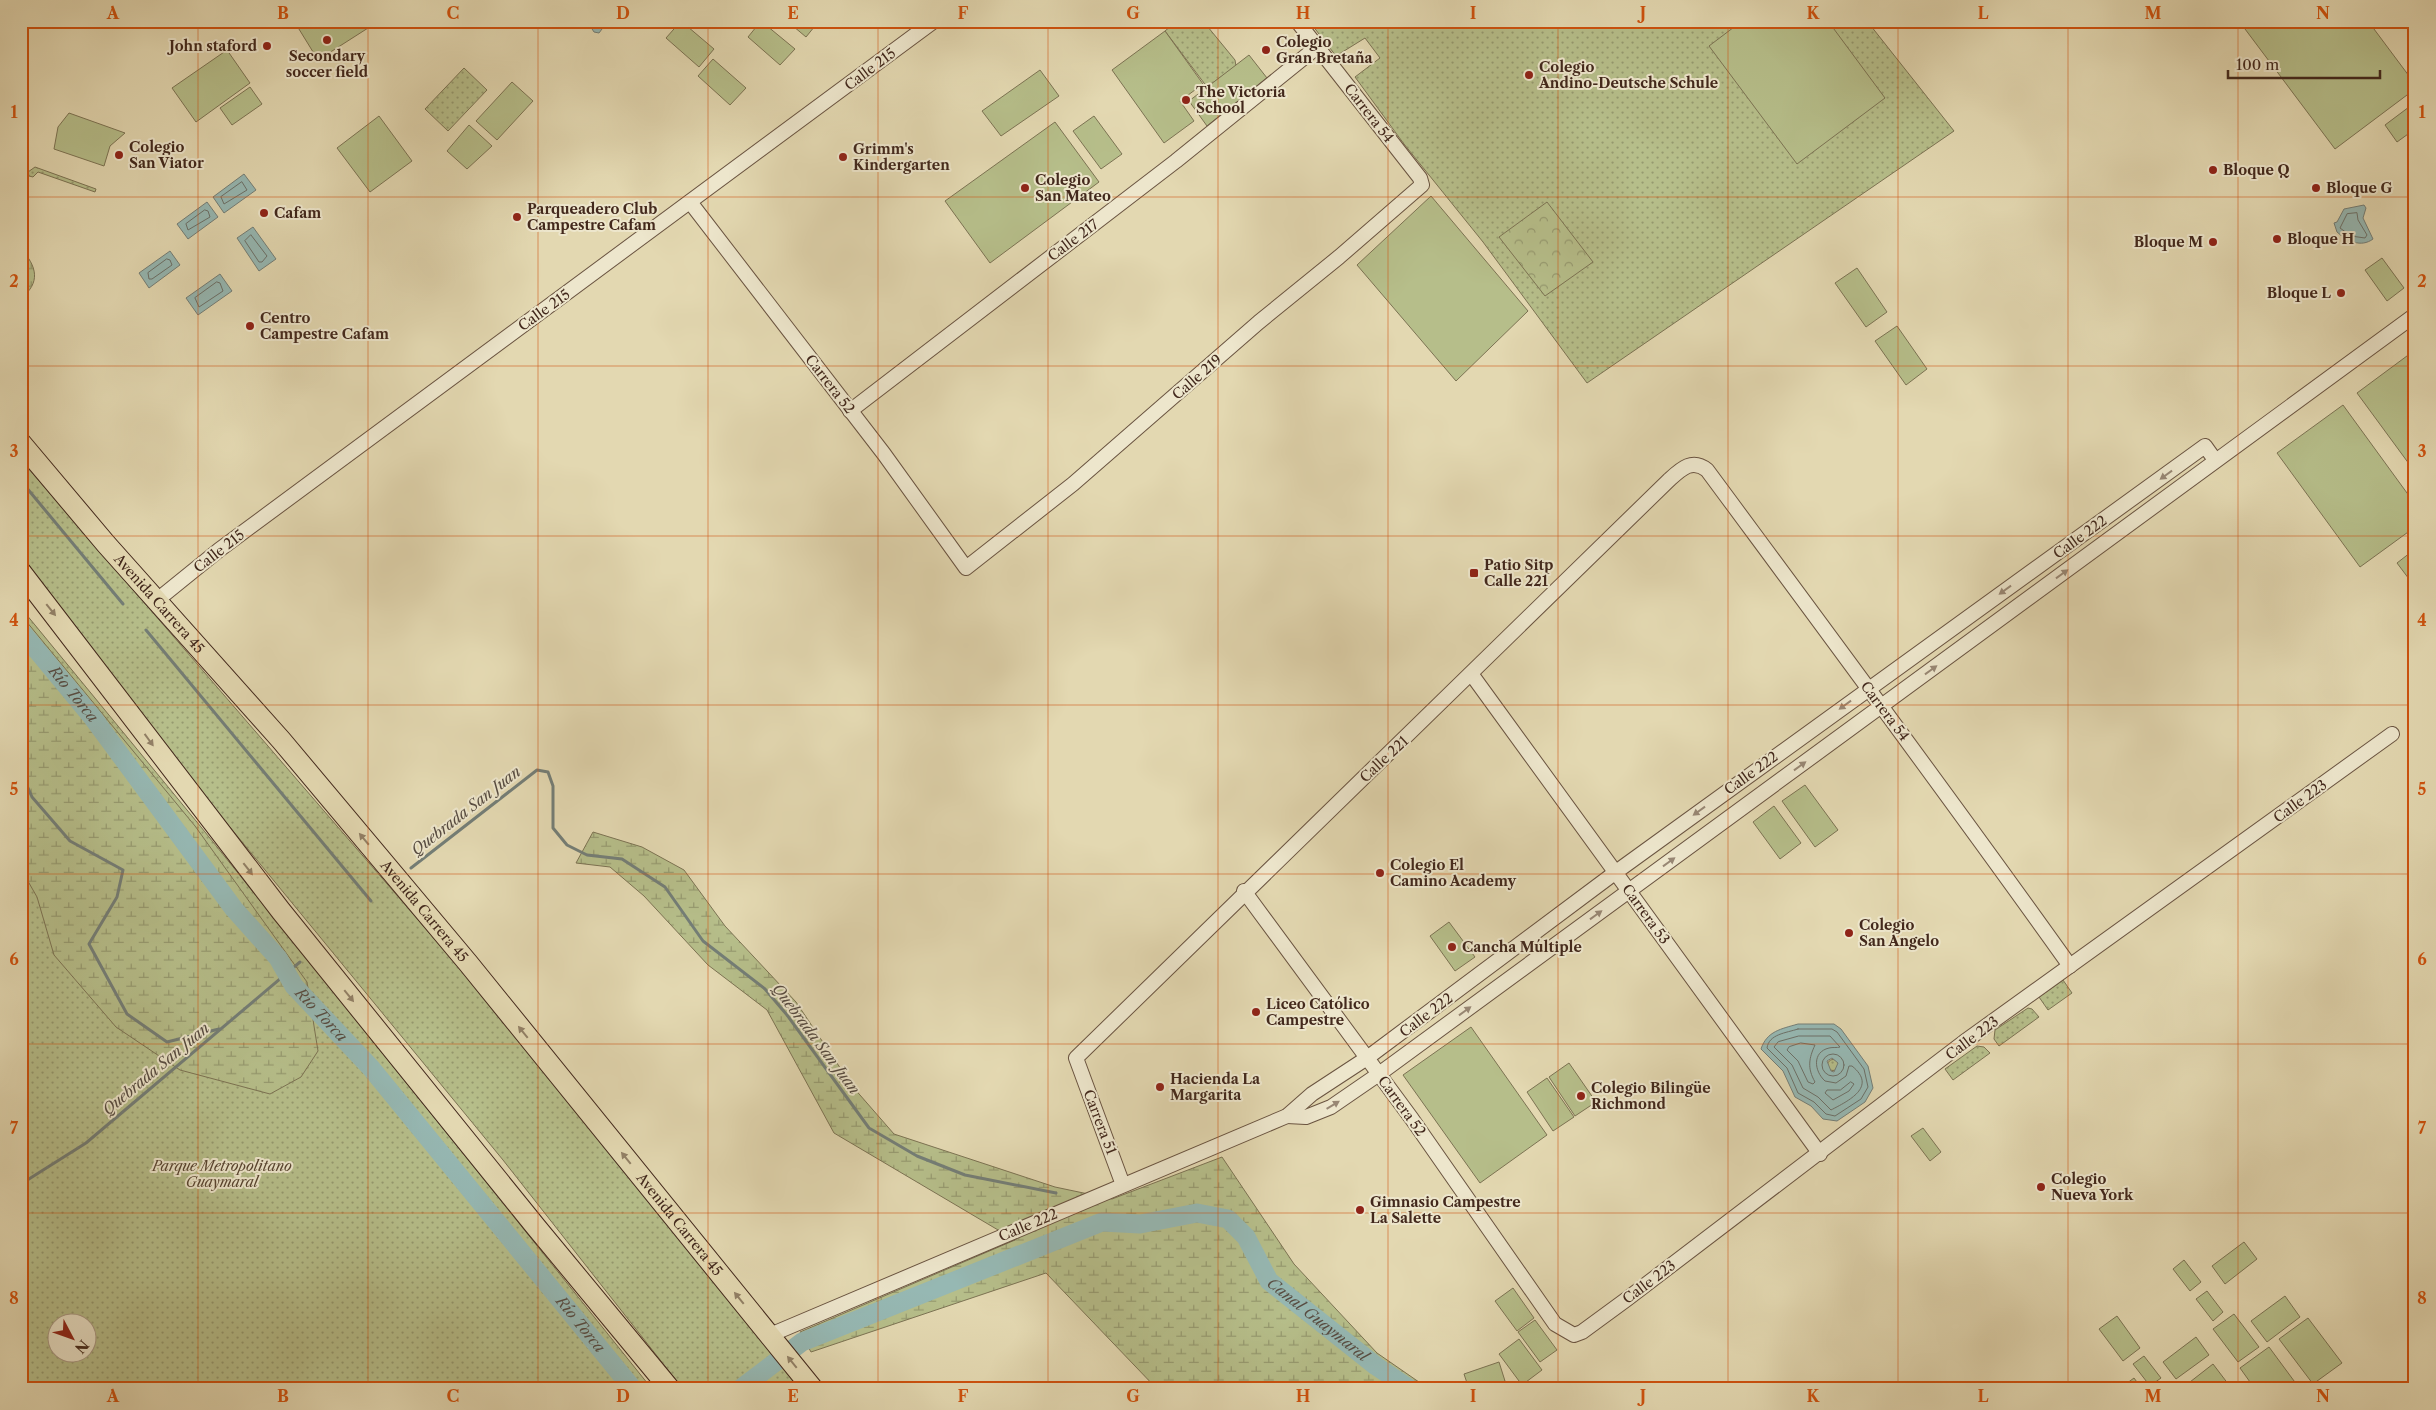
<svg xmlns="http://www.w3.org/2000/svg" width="2436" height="1410" font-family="'Libre Caslon Text',serif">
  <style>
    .grass { fill: url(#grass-dots); stroke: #7c7353; fill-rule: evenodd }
    .forest { fill: url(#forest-crowns); stroke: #7c7353 }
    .wetland { fill: url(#wetland-marsh); stroke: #7c7353 }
    .garden { fill: #b6be8a; stroke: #7c7353 }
    .water { fill: #96b8b3; stroke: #747e77; fill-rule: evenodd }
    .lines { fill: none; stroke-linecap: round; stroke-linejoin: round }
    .shore { stroke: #6c7068; stroke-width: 1 }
    .stream { stroke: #747e77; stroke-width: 3 }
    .river { stroke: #96b8b3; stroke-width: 19 }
    .minor-casing { stroke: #6a5441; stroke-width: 16 }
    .highway-casing { stroke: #42281c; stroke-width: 22 }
    .minor { stroke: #ede6cc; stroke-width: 14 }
    .highway { stroke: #e3d8b1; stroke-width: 20 }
    .oneway { fill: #988774 }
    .oneway2 { fill: #928066 }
    .grid { fill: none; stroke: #cf520e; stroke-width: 1; stroke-opacity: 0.55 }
    .poi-dot { fill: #8f2418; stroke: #ede6cc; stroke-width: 2 }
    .labels { text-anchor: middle; stroke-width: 4; stroke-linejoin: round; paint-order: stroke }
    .poi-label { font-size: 14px; font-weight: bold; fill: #42281c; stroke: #ede6cc; text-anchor: start }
    .street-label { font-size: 14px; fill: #42281c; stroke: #ede6cc }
    .park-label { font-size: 14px; font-style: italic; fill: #594632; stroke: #ede6cc }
    .water-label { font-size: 15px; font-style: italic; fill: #574c42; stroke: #ede6cc }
    .neatline { fill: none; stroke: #cf520e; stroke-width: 2 }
    .grid-label { font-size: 16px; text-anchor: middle; font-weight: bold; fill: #cf520e }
  </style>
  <defs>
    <pattern id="grass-dots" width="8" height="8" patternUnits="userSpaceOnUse" patternTransform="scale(1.25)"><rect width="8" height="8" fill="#b6be8a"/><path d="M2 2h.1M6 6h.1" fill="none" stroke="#969a70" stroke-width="1.8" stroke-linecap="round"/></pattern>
    <pattern id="forest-crowns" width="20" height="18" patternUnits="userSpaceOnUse" patternTransform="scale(1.25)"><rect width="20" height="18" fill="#b6be8a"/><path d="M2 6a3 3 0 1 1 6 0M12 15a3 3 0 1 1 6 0" fill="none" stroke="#969a70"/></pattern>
    <pattern id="wetland-marsh" width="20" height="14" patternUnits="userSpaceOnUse" patternTransform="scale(1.25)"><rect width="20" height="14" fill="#b6be8a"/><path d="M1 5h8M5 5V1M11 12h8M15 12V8" fill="none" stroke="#969a70"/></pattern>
  </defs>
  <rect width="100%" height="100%" fill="#e3d8b1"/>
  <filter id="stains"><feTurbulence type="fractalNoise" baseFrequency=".004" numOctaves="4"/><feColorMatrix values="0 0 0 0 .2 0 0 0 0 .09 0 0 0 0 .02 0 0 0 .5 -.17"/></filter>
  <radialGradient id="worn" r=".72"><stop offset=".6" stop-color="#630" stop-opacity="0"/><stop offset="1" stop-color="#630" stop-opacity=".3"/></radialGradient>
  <g class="grass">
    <path d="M1177,21H1203L1235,60L1236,66L1207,87L1165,31Z"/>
    <path d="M1309,21H1867L1954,131L1587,383L1483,242L1404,144L1355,77L1380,58L1365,38L1336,56Z"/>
    <path d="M464,68L487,90L448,131L425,109Z"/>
    <path d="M21,124L27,159L21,163Z"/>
    <path d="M35,167L96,189L95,192L38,172L33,177L29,176L28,172Z"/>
    <path d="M21,460L470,980L804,1389H683L503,1160L215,809L21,555Z"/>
    <path d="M21,608L201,827L652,1389H21ZM58,1322H88V1352H58Z"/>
    <path d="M2063,980L2072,993L2048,1010L2039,997Z"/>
    <path d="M2028,1008L2032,1009L2039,1017L1999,1046L1994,1039L1995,1030Z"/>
    <path d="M1977,1046L1984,1047L1990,1053L1953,1080L1945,1069Z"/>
    <circle cx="1833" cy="1065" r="5.5"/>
  </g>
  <path class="forest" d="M1547,202L1593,262L1545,296L1499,237Z"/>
  <g class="wetland">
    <path d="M21,249C37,266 41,283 21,298Z"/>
    <path d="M21,615L195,826L307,982L318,1051L301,1077L270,1094L180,1070L116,1027L54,955L37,897L21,869Z"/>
    <path d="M593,832L642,847L684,870L725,926L796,1002L853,1087L894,1134L1055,1187L1112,1199L1222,1157L1294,1264L1377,1353L1429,1389H1157L1046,1273L811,1352L800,1332L1015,1240L834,1133L767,1010L708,965L644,896L610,867L576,863Z"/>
    <path d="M1606,1386L1610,1389H1531L1538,1388Z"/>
  </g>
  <g class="garden">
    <path d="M294,21H379L318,60Z"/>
    <path d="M681,21L714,49L699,67L666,38Z"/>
    <path d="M761,21L795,49L780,65L748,37Z"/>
    <path d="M787,21H819L806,37Z"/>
    <path d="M1742,21H1828L1885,98L1797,164L1709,46Z"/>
    <path d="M2239,21H2368L2415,84V89L2335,149Z"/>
    <path d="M1165,31L1203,84L1180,101L1194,121L1164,143L1112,70Z"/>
    <path d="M227,50L250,83L196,122L172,88Z"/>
    <path d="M1249,55L1267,78L1207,126L1189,101Z"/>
    <path d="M713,59L746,88L730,105L698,76Z"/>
    <path d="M1040,70L1059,96L1001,136L982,111Z"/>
    <path d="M512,82L533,101L497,140L476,121Z"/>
    <path d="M250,87L262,104L232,125L220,108Z"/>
    <path d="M2409,107L2415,114V129L2397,142L2385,125Z"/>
    <path d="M69,113L125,133L110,146L104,166L54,149L58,127Z"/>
    <path d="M379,116L412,161L370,192L337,148Z"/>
    <path d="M1094,116L1122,154L1101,169L1073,131Z"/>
    <path d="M1055,122L1099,182L990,263L945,201Z"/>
    <path d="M469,125L492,146L467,169L447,151Z"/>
    <path d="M1431,196L1528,311L1456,381L1357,265Z"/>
    <path d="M2382,258L2404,288L2387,301L2365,270Z"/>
    <path d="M1857,268L1887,312L1866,327L1835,283Z"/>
    <path d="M1897,326L1927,369L1906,385L1875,341Z"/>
    <path d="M2415,350V472L2357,393Z"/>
    <path d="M2343,405L2415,504V527L2360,567L2277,453Z"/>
    <path d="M2415,549V587L2397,563Z"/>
    <path d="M1805,785L1838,830L1815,847L1782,801Z"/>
    <path d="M1774,806L1801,843L1780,859L1753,822Z"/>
    <path d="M1449,922L1475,957L1455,971L1430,936Z"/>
    <path d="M1471,1027L1547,1135L1480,1183L1403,1075Z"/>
    <path d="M1569,1063L1596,1102L1575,1116L1549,1077Z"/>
    <path d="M1547,1078L1574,1117L1553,1131L1527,1092Z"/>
    <path d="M1923,1128L1941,1152L1930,1161L1911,1136Z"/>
    <path d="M2244,1242L2257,1259L2225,1284L2212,1266Z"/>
    <path d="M2184,1260L2201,1282L2190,1291L2173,1269Z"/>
    <path d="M1513,1288L1534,1318L1517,1331L1495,1301Z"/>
    <path d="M2207,1291L2223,1312L2213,1321L2196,1299Z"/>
    <path d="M2285,1296L2300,1317L2267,1342L2251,1321Z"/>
    <path d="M2234,1314L2259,1347L2238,1362L2213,1329Z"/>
    <path d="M2117,1316L2140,1348L2123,1361L2099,1329Z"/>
    <path d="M2308,1318L2342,1363L2313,1384L2279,1339Z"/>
    <path d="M1535,1320L1557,1350L1540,1362L1518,1332Z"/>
    <path d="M2196,1337L2209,1355L2176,1379L2163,1362Z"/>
    <path d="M1519,1339L1542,1370L1522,1385L1499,1354Z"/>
    <path d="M2269,1347L2300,1389H2255L2240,1368Z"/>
    <path d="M2144,1356L2161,1378L2150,1386L2133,1364Z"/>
    <path d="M1499,1362L1505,1381L1482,1389H1469L1464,1374Z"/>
    <path d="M2213,1364L2232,1389H2181Z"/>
    <path d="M2134,1378L2142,1389H2119Z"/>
  </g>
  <g class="water">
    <path d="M587,21H608L599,33L594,32Z"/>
    <path d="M244,174L256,190L224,213L213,197Z"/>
    <path d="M207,202L218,217L188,239L177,224Z"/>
    <path d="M2364,205L2366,208L2363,218L2373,239C2361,248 2347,241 2337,232L2334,223L2337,222L2344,209Z"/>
    <path d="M253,227L276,259L259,271L237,238Z"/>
    <path d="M170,251L180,265L149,288L139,273Z"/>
    <path d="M220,274L232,291L198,315L186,298Z"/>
    <path d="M1798,1024H1834L1841,1029L1868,1066L1873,1088L1865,1102L1837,1121L1823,1119L1811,1106L1795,1097L1783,1071L1761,1049C1767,1031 1781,1029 1798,1024ZM1832,1058L1838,1063L1834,1072L1831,1071L1827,1061Z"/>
  </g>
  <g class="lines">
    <g class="shore">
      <path d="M242,182L247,190L224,204L221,197Z"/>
      <path d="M205,210L208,211L210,217L188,230L186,224Z"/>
      <path d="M2357,213L2358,220L2367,235L2365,238L2351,236L2340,228L2347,214Z"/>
      <path d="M251,235L267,256L262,262H259L245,241Z"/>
      <path d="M167,259L170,260L172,265L152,279H149L148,273Z"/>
      <path d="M217,282L220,283L223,291L199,307L195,298Z"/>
      <path d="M1798,1029H1832L1837,1032L1864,1069L1868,1087L1861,1099L1835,1116L1826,1114L1814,1102L1798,1093L1787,1068L1767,1048C1769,1034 1786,1033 1798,1029Z"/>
      <path d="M1799,1036H1830L1840,1047C1837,1048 1833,1047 1829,1048C1812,1052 1814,1071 1825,1081L1836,1083L1846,1076L1849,1066H1852C1878,1087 1848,1101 1831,1110L1818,1097L1803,1088L1792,1065L1774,1047L1778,1042Z"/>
      <path d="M1801,1043L1815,1045C1809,1058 1807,1068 1815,1082L1813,1084L1808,1082L1798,1061L1787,1050L1789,1047Z"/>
      <circle cx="1833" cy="1065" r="11"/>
      <path d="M1851,1082L1854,1084L1849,1091L1833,1100L1825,1093L1827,1090H1840Z"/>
    </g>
    <g class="stream">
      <path d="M21,481L123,604"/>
      <path d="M146,630L371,901"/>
      <path d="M21,772L32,797L70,841L123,870L117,897L89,944L127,1014L167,1042L219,1029"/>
      <path d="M411,868L537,770L548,772L553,786V828L567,845L587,855L622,859L665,887L703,941L765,989L787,1015L869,1128L917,1156L965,1175L1056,1193"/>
      <path d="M21,1184L86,1143L300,962"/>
    </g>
    <g class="river">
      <path id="s1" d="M21,631L93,718L234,909L278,958L294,986L371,1068L633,1389"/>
      <path id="s2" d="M740,1389L802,1342L1102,1222L1140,1224L1197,1213L1228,1219L1246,1237L1269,1281L1376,1366L1410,1389"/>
    </g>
    <g class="minor-casing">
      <g id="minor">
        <path d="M690,202L884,454L966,568L1073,484L1259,322L1339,257L1422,185L1420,178L1297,21"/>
        <path d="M850,411L1176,161L1317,47"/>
        <path d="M156,601L219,550L934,21"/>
        <path d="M1472,675L1820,1154"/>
        <path d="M1244,891L1412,1119L1555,1324L1574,1335L1582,1332L1627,1299L1964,1042L2392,734"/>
        <path d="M1287,1116L1306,1117L1331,1107L1379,1074L2415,315"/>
        <path d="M1123,1185L1076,1058L1669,480C1681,469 1692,458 1707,470C1829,635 1951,799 2070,966"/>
        <path d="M770,1335L1287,1116L1312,1094L1367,1058L1616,872L2205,446L2215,460"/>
      </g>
    </g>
    <g class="highway-casing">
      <g id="highway">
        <path id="s3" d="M21,443L106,544L281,740L468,963L813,1389"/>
        <path d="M21,572L281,911L536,1227L670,1389"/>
      </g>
    </g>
    <use href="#minor" class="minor"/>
    <use href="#highway" class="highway"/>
  </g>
  <defs><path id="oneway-solid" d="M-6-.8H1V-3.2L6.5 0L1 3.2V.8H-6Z" transform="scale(1.25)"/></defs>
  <g class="oneway">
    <use href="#oneway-solid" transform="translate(2166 475) rotate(144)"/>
    <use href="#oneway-solid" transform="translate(2062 574) rotate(-36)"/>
    <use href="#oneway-solid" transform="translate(2005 590) rotate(144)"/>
    <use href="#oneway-solid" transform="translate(1931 670) rotate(-36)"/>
    <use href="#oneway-solid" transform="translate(1845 705) rotate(144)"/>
    <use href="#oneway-solid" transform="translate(1800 766) rotate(-36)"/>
    <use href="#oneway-solid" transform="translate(1699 811) rotate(144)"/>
    <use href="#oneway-solid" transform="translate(1669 862) rotate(-36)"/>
    <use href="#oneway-solid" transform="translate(1596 915) rotate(-36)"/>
    <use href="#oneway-solid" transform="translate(1465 1011) rotate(-36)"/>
    <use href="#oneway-solid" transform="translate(1333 1105) rotate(-31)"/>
  </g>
  <g class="oneway2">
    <use href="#oneway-solid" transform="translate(51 610) rotate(51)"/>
    <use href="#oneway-solid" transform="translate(149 740) rotate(54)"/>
    <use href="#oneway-solid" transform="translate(364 839) rotate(-130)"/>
    <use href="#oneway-solid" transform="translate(248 869) rotate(52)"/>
    <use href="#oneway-solid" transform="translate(349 996) rotate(51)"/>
    <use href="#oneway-solid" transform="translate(523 1032) rotate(-129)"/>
    <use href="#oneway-solid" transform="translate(626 1158) rotate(-129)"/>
    <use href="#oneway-solid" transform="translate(739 1298) rotate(-129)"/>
    <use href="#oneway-solid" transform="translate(792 1362) rotate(-129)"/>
  </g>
  <path class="grid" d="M198,21V1389M368,21V1389M538,21V1389M708,21V1389M878,21V1389M1048,21V1389M1218,21V1389M1388,21V1389M1558,21V1389M1728,21V1389M1898,21V1389M2068,21V1389M2238,21V1389M21,197H2415M21,366H2415M21,536H2415M21,705H2415M21,874H2415M21,1044H2415M21,1213H2415"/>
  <g class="poi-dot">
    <circle cx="327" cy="40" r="5"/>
    <circle cx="267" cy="46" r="5"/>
    <circle cx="1266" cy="50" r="5"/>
    <circle cx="1529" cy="75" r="5"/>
    <circle cx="1186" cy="100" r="5"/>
    <circle cx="119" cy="155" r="5"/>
    <circle cx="843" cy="157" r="5"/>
    <circle cx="2213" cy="170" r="5"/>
    <circle cx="1025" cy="188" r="5"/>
    <circle cx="2316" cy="188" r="5"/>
    <circle cx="264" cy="213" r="5"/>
    <circle cx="517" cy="217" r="5"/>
    <circle cx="2277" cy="239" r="5"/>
    <circle cx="2213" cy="242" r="5"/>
    <circle cx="2341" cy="293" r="5"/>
    <circle cx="250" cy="326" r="5"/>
    <rect x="1469" y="568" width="10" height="10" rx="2.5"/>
    <circle cx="1380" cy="873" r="5"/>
    <circle cx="1849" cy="933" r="5"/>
    <circle cx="1452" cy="947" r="5"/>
    <circle cx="1256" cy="1012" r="5"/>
    <circle cx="1160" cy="1087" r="5"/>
    <circle cx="1581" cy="1096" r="5"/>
    <circle cx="2041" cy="1187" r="5"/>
    <circle cx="1360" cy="1210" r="5"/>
  </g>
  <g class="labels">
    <g class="poi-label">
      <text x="1276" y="47">Colegio<tspan x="1276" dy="16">Gran Bretaña</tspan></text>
      <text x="257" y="51" text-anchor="end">John staford</text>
      <text x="327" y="61" text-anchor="middle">Secondary<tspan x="327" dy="16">soccer field</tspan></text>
      <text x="1539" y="72">Colegio<tspan x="1539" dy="16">Andino-Deutsche Schule</tspan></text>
      <text x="1196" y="97">The Victoria<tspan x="1196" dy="16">School</tspan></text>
      <text x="129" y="152">Colegio<tspan x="129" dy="16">San Viator</tspan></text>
      <text x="853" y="154">Grimm's<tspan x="853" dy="16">Kindergarten</tspan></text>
      <text x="2223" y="175">Bloque Q</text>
      <text x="1035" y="185">Colegio<tspan x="1035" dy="16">San Mateo</tspan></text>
      <text x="2326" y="193">Bloque G</text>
      <text x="527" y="214">Parqueadero Club<tspan x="527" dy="16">Campestre Cafam</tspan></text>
      <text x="274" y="218">Cafam</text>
      <text x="2287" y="244">Bloque H</text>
      <text x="2203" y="247" text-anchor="end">Bloque M</text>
      <text x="2331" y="298" text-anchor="end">Bloque L</text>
      <text x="260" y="323">Centro<tspan x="260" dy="16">Campestre Cafam</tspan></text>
      <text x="1484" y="570">Patio Sitp<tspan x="1484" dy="16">Calle 221</tspan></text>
      <text x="1390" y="870">Colegio El<tspan x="1390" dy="16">Camino Academy</tspan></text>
      <text x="1859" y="930">Colegio<tspan x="1859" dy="16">San Angelo</tspan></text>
      <text x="1462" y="952">Cancha Múltiple</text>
      <text x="1266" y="1009">Liceo Católico<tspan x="1266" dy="16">Campestre</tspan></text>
      <text x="1170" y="1084">Hacienda La<tspan x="1170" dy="16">Margarita</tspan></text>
      <text x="1591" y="1093">Colegio Bilingüe<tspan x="1591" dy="16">Richmond</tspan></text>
      <text x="2051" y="1184">Colegio<tspan x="2051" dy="16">Nueva York</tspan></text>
      <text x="1370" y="1207">Gimnasio Campestre<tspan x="1370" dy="16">La Salette</tspan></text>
    </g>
    <g class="street-label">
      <text transform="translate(870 69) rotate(-37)" y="5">Calle 215</text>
      <text transform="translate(1369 113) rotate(52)" y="5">Carrera 54</text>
      <text transform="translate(1073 240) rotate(-37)" y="5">Calle 217</text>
      <text transform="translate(544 310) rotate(-36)" y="5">Calle 215</text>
      <text transform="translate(1197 377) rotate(-41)" y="5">Calle 219</text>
      <text transform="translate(830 384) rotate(52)" y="5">Carrera 52</text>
      <text transform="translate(2080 537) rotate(-36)" y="5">Calle 222</text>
      <text transform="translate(219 551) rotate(-38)" y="5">Calle 215</text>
      <text dy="5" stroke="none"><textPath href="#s3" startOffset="212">Avenida Carrera 45</textPath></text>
      <text transform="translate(1885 711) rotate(53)" y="5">Carrera 54</text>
      <text transform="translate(1384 759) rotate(-43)" y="5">Calle 221</text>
      <text transform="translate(1751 773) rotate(-36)" y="5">Calle 222</text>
      <text transform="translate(2300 801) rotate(-36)" y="5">Calle 223</text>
      <text dy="5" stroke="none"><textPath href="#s3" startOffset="618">Avenida Carrera 45</textPath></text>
      <text transform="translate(1646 914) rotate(54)" y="5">Carrera 53</text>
      <text transform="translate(1426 1015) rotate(-37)" y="5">Calle 222</text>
      <text transform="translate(1972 1038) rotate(-37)" y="5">Calle 223</text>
      <text transform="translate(1402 1106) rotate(54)" y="5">Carrera 52</text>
      <text transform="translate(1100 1122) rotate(69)" y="5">Carrera 51</text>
      <text dy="5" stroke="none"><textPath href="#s3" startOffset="1022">Avenida Carrera 45</textPath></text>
      <text transform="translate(1028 1225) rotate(-23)" y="5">Calle 222</text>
      <text transform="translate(1649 1282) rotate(-37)" y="5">Calle 223</text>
    </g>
    <g class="park-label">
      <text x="222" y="1171">Parque Metropolitano<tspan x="222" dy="16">Guaymaral</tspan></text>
    </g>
    <g class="water-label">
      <text dy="5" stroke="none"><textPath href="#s1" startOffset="82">Río Torca</textPath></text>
      <text transform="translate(466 811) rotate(-38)" y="5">Quebrada San Juan</text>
      <text dy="5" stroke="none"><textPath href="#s1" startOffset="488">Río Torca</textPath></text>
      <text transform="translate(816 1039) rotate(53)" y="5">Quebrada San Juan</text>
      <text transform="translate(156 1069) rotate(-40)" y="5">Quebrada San Juan</text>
      <text dy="5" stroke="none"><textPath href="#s2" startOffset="666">Canal Guaymaral</textPath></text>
      <text dy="5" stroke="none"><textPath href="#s1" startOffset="892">Río Torca</textPath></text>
    </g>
  </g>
  <rect width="2436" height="1410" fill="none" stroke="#e3d8b1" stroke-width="55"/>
  <g transform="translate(72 1338) rotate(131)"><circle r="24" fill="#ede6cc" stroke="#a99a86"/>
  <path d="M0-4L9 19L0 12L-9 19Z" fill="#8f2418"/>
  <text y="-8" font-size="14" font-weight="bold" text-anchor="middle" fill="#42281c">N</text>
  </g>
  <path d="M2228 70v8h152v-8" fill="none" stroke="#42281c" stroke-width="2.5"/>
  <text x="2236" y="70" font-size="15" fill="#42281c" stroke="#ede6cc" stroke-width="4" paint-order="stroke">100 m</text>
  <rect x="28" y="28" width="2380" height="1354" class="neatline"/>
  <g class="grid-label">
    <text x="113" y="19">A</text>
    <text x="283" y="19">B</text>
    <text x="453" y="19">C</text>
    <text x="623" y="19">D</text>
    <text x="793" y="19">E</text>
    <text x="963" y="19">F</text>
    <text x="1133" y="19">G</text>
    <text x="1303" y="19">H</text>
    <text x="1473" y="19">I</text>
    <text x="1643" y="19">J</text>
    <text x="1813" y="19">K</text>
    <text x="1983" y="19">L</text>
    <text x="2153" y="19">M</text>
    <text x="2323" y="19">N</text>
    <text x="14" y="118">1</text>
    <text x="2422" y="118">1</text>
    <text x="14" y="287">2</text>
    <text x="2422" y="287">2</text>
    <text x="14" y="457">3</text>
    <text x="2422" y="457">3</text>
    <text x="14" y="626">4</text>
    <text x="2422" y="626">4</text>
    <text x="14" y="795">5</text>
    <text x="2422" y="795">5</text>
    <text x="14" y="965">6</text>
    <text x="2422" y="965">6</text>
    <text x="14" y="1134">7</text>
    <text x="2422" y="1134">7</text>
    <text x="14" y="1304">8</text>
    <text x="2422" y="1304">8</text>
    <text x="113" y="1402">A</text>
    <text x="283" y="1402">B</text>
    <text x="453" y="1402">C</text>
    <text x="623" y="1402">D</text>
    <text x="793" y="1402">E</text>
    <text x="963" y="1402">F</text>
    <text x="1133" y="1402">G</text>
    <text x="1303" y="1402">H</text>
    <text x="1473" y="1402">I</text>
    <text x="1643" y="1402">J</text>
    <text x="1813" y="1402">K</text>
    <text x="1983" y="1402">L</text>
    <text x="2153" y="1402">M</text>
    <text x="2323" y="1402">N</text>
  </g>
  <rect width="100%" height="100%" filter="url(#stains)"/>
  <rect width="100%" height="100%" fill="url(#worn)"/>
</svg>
